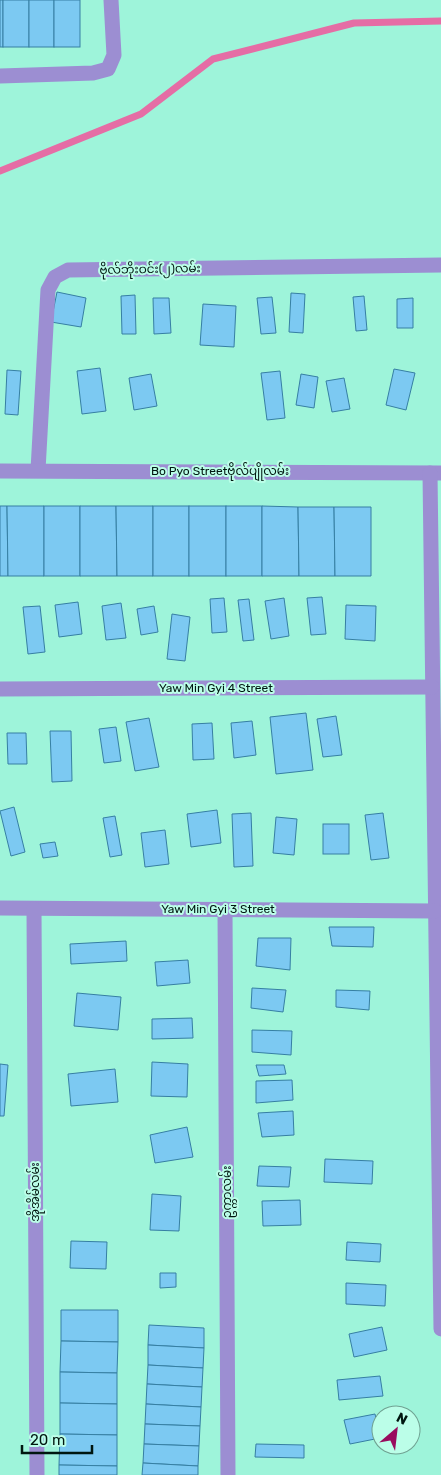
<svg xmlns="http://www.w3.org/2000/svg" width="441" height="1475" font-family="Rubik,'Noto Sans Myanmar',sans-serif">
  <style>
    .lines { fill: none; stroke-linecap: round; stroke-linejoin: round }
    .stream { stroke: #e56da5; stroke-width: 7 }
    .building { fill: #7cc9f2; stroke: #367fa3 }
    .minor { stroke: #9c8ed2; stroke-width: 15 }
    .labels { text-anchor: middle; stroke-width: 4; stroke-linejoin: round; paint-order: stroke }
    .street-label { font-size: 12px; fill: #001710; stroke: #bbfee8 }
  </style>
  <rect width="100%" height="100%" fill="#9ef4da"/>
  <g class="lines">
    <path class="stream" d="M0,171L141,114L213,59L354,23L441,21"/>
  </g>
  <g class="building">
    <rect x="0" y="0" width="3" height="47"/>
    <rect x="3" y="0" width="26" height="47"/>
    <rect x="29" y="0" width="25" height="47"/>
    <rect x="54" y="0" width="26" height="47"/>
    <path d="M57,292L86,298L81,327L51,322Z"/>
    <path d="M291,293L305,294L303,333L289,332Z"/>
    <path d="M135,295L136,334H122L121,296Z"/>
    <path d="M364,296L367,330L356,331L353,297Z"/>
    <path d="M272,297L276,333L261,334L257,298Z"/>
    <path d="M153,298H169L171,333L154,334Z"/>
    <path d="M413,298V328H397V299Z"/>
    <path d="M203,304L236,306L234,347L200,345Z"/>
    <path d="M100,368L106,411L82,414L77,371Z"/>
    <path d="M394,369L415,373L406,410L386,405Z"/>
    <path d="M7,370L21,371L18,415L5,414Z"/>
    <path d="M280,371L285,418L267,420L261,373Z"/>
    <path d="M151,374L157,406L134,410L129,378Z"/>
    <path d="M301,374L318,377L314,408L296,405Z"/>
    <path d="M344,378L350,409L332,412L326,381Z"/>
    <path d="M0,506H7L8,576H0Z"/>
    <path d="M7,506H44V576H8Z"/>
    <rect x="44" y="506" width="36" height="70"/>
    <path d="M80,506H116L117,576H80Z"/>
    <path d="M116,506H153V576H117Z"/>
    <rect x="153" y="506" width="36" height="70"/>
    <rect x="189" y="506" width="37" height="70"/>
    <rect x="226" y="506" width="36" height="70"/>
    <path d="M262,506L298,507L299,576H262Z"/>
    <path d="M298,507H334L335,576H299Z"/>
    <path d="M334,507H371V576H335Z"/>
    <path d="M322,597L326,634L311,635L307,598Z"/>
    <path d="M224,598L227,632L212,633L210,599Z"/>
    <path d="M284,598L289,636L271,639L265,601Z"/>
    <path d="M249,599L254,640L243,641L238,600Z"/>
    <path d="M78,602L82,634L59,637L55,605Z"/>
    <path d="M121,603L126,638L106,640L102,606Z"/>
    <path d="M346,605L376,606L375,641L345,639Z"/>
    <path d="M40,606L45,652L28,654L23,607Z"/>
    <path d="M154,606L158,632L141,635L137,609Z"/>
    <path d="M172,614L190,617L185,661L167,659Z"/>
    <path d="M306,713L313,770L276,774L270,717Z"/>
    <path d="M336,716L342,755L323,757L317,719Z"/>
    <path d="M149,718L159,767L135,771L126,722Z"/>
    <path d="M252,721L256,755L234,758L231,723Z"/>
    <path d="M212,723L214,759L193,760L192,724Z"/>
    <path d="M116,727L121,761L104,763L99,729Z"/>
    <path d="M50,731H71L72,781L52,782Z"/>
    <path d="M7,733H26L27,764H8Z"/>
    <path d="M14,807L25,852L11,856L0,811Z"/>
    <path d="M217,810L221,843L191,847L187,814Z"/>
    <path d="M251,813L253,866L234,867L232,814Z"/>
    <path d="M383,813L389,858L371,860L365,815Z"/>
    <path d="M115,816L122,855L110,857L103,818Z"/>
    <path d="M276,817L297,819L294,855L273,853Z"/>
    <rect x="323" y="824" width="26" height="30"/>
    <path d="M165,830L169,864L145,867L141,833Z"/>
    <path d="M55,842L58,856L43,858L40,844Z"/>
    <path d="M329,927H374L373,947L332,946Z"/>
    <path d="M258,938H291L290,970L256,966Z"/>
    <path d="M126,941L127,961L71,964L70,944Z"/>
    <path d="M188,960L190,983L157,986L155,962Z"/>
    <path d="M252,988L286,990L283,1012L251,1008Z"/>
    <path d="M336,990L370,991L369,1010L336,1007Z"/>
    <path d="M77,993L121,997L118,1030L74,1026Z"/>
    <path d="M192,1018L193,1038L152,1039V1019Z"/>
    <path d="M252,1030L292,1031L291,1055L252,1052Z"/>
    <path d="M152,1062L188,1064L187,1097L151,1096Z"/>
    <path d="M0,1064L8,1065L4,1116H0Z"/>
    <path d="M256,1065H284L286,1074L259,1076Z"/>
    <path d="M115,1069L118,1102L71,1106L68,1074Z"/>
    <path d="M292,1080L293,1100L256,1103V1081Z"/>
    <path d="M293,1111L294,1135L262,1137L258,1113Z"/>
    <path d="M187,1127L193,1157L155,1163L150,1135Z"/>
    <path d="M325,1159L373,1161L372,1184L324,1182Z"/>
    <path d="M259,1166L291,1167L289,1187L257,1186Z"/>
    <path d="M152,1194L181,1196L179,1231L150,1230Z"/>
    <path d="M300,1200L301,1225L263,1226L262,1201Z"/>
    <path d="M71,1241L107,1242L106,1269L70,1268Z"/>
    <path d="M347,1242L381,1244L380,1262L346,1260Z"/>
    <path d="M160,1273H176V1287L160,1288Z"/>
    <path d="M346,1283L386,1285L385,1306L346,1304Z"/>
    <path d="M61,1310H118V1342L61,1341Z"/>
    <path d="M149,1325L204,1328V1348L148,1345Z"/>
    <path d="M382,1327L387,1350L354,1357L349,1334Z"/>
    <path d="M61,1341L118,1342L117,1373L60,1372Z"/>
    <path d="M148,1345L204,1348L203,1368L148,1365Z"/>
    <path d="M148,1365L203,1368L202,1387L147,1384Z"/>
    <path d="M60,1372L117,1373V1404L60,1403Z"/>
    <path d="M380,1376L383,1396L339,1400L337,1380Z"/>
    <path d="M147,1384L202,1387L201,1407L146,1404Z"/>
    <path d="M60,1403L117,1404V1435L60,1434Z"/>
    <path d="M146,1404L201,1407L200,1426L145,1424Z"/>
    <path d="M375,1414L380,1438L350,1444L344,1420Z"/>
    <path d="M145,1424L200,1426L199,1446L144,1444Z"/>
    <path d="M60,1434L117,1435V1466L59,1465Z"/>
    <path d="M144,1444L199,1446L198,1466L143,1463Z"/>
    <path d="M256,1444L304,1445V1458L255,1457Z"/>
    <path d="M143,1463L198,1466V1475H142Z"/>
    <path d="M59,1465L117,1466V1475H59Z"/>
  </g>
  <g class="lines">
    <g class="minor">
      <path d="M0,76L93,73L108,69L114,55L111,0"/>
      <path d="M38,470L48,290L55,277L68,270L441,265"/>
      <path d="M0,471L441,473"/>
      <path d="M430,473L441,1329"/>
      <path d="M0,689L432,687"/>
      <path d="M0,908L435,911"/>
      <path d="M34,909L37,1475"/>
      <path d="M225,909L228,1475"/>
    </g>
  </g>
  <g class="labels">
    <g class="street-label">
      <text transform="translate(150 269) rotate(-1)" y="4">ဗိုလ်ဘိုးဝင်း(၂)လမ်း</text>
      <text x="220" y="475">Bo Pyo Streetဗိုလ်ပျိုလမ်း</text>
      <text x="216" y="692">Yaw Min Gyi 4 Street</text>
      <text x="218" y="913">Yaw Min Gyi 3 Street</text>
      <text transform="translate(35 1192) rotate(-90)" y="4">အိုအိမ်လမ်း</text>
      <text transform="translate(227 1192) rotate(-90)" y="4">ဥက္ကာလမ်း</text>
    </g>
  </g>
  <g transform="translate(396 1430) rotate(28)"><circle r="24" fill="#bbfee8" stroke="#70a292"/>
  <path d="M0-4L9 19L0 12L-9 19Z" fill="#990b5e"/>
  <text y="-8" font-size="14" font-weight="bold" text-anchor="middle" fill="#001710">N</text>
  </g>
  <path d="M22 1445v8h70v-8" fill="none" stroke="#001710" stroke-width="2.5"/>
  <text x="30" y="1445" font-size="15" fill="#001710" stroke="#bbfee8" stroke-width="4" paint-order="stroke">20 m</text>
</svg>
